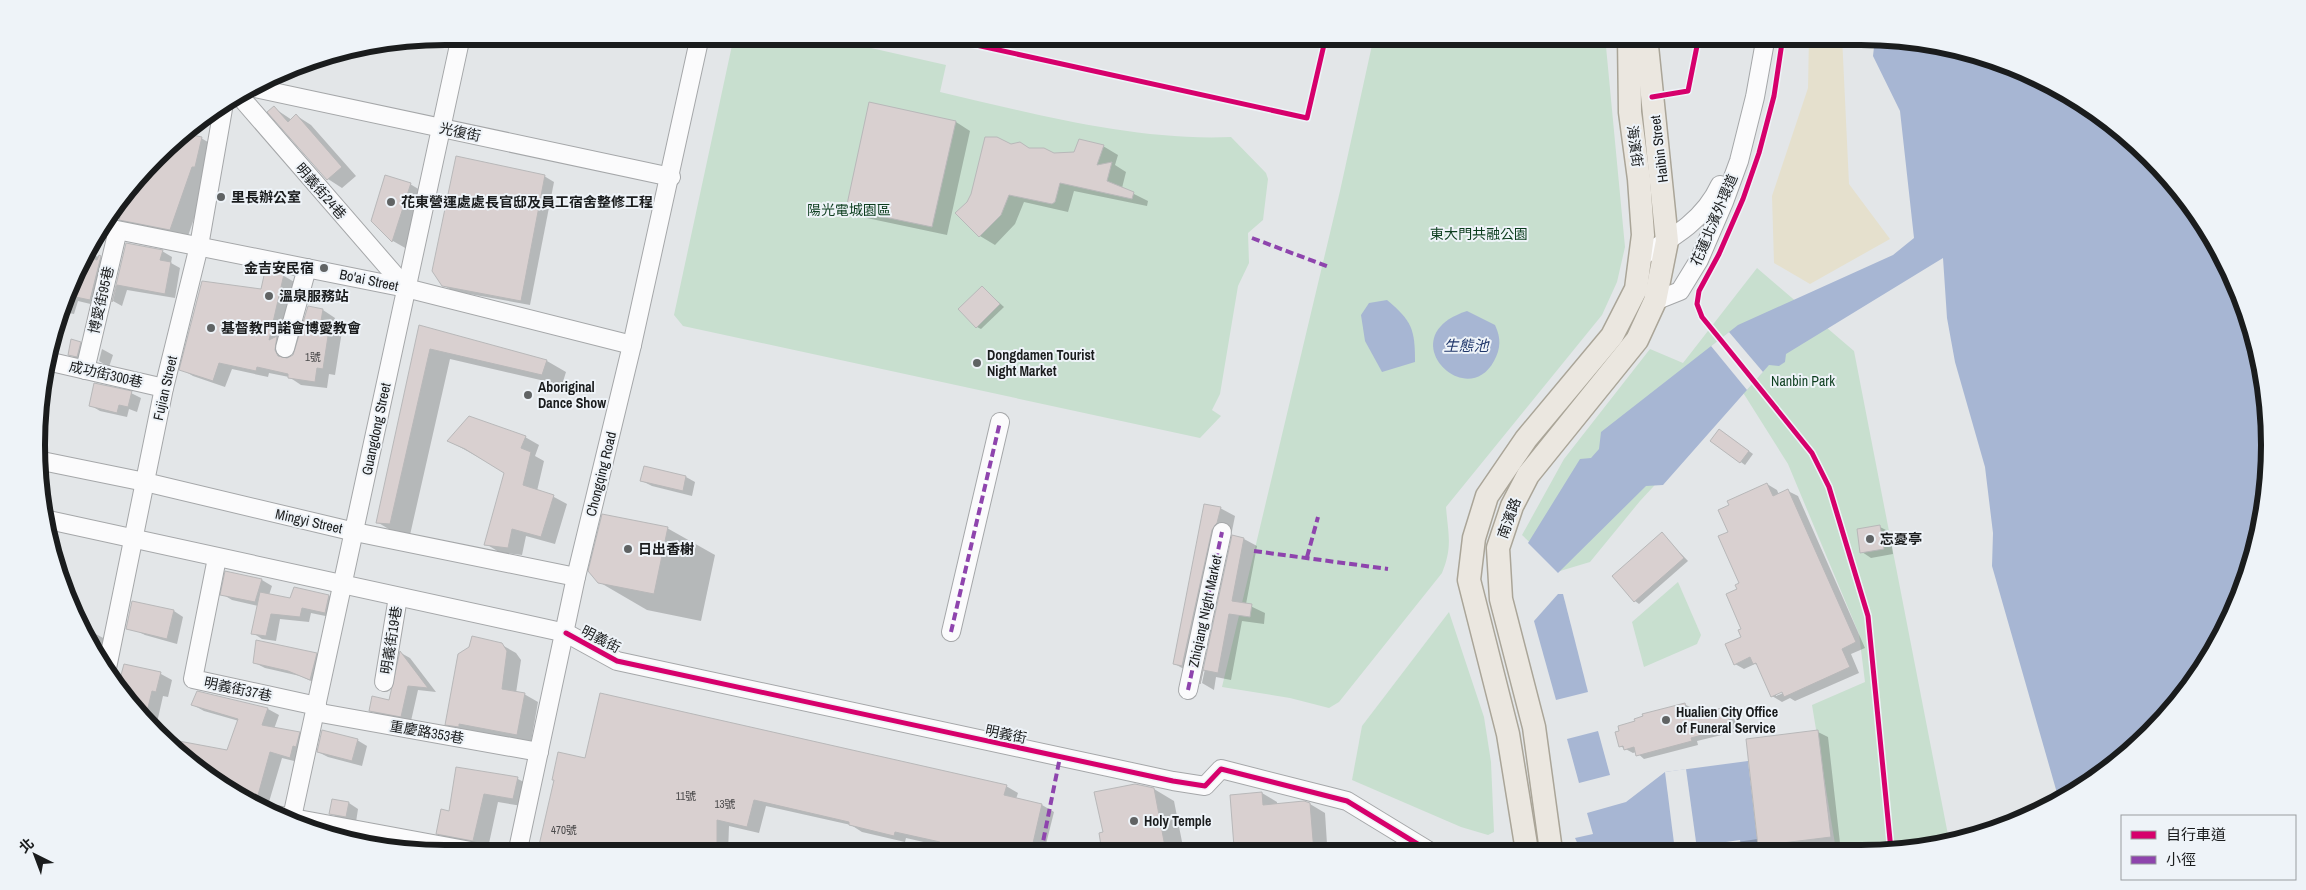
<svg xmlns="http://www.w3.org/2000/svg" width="2306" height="890" font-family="'Archivo Narrow','Noto Sans TC',sans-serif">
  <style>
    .green { fill: #c8dfcf }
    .sand { fill: #e5e0cd }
    .water { fill: #a7b6d3 }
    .pier { fill: #e3e6e8 }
    .shadow { fill: #0003; fill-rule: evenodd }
    .building { fill: #d9d0d0; stroke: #b8b8b9 }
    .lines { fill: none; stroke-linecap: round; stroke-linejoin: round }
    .minor-casing { stroke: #a5a7a9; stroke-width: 20 }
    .major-casing { stroke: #aaa598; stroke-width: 25 }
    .minor { stroke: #fbfbfc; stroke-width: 18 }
    .major { stroke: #ebe7e0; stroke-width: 22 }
    .quiet { stroke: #8e44ad; stroke-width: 4; stroke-dasharray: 8 4; stroke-linecap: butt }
    .cycleway-casing { stroke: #eef3f8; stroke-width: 8 }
    .cycleway { stroke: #d6006c; stroke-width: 5 }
    .poi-dot { fill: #606364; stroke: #eef3f8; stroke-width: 2 }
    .labels { text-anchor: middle; stroke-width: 4; stroke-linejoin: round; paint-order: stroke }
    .number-label { font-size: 11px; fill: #4a494a }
    .street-label { font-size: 14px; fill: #1a1c1d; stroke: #eef3f8 }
    .poi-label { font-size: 14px; font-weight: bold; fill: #1a1c1d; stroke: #eef3f8; text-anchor: start }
    .park-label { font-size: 14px; fill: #0c3d1e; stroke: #eef3f8 }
    .water-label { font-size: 15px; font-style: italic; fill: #1f366a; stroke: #eef3f8 }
    .rim { fill: none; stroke: #1a1c1d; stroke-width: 6 }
  </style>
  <rect width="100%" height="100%" fill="#e3e6e8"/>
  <g class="green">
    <path d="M734,36H818L946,65L940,92C1035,114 1133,141 1231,137L1266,173L1268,179L1263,220L1248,233L1249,263L1238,286L1220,394L1212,410L1221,416L1200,438L683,326L674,315Z"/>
    <path d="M1374,36H1605L1625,247L1617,282L1602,315L1446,507C1448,533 1453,547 1442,573L1339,702L1329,708L1290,698L1222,687L1340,191Z"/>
    <path d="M1757,268L1854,351L1949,840L1915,850H1836L1812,705L1865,682L1859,634L1788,464L1742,391L1640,501L1590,562L1560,571L1522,535L1564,459L1650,349L1683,363Z"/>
    <path d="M1678,582L1701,635L1697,644L1644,667L1632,622Z"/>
    <path d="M1449,612L1484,717L1491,762L1494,832L1488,835L1461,827L1352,780L1362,726Z"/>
  </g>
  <path class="sand" d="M1809,36H1842L1849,184L1890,239L1810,284L1774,263L1772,196L1808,88Z"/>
  <g class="water">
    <path d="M1875,38L1967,50L2042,79L2110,121L2169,176L2215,241L2248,314L2266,392L2269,472L2256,551L2215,650L2131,752L2059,800L1992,566L1993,533L1985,467L1955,362L1947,318L1943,258L1786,354L1785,362L1779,366L1769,365L1663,485L1646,486L1558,573L1528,543L1580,459L1591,458L1599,449L1601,432L1738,325L1893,255L1914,238L1900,111L1873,56Z"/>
    <path d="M1387,300C1412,321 1415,329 1415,362L1382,372L1365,341L1361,315L1369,303Z"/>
    <path d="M1467,311L1495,325C1501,338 1501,348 1494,361C1466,413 1389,336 1467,311Z"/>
    <path d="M1558,594H1563L1588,692L1556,700L1534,621Z"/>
    <path d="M1598,731L1610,775L1579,783L1567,739Z"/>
    <path d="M1748,761L1758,846L1741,847L1740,840L1663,851H1581L1575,838L1593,834L1587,813L1626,802L1665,772Z"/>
  </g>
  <g class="pier">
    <path d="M1729,332L1763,372L1747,390L1711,346Z"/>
    <path d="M1686,769L1697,849L1675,851L1665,772Z"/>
  </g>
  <g class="shadow">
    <path d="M274,108L292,120L297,116L311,125L356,176L342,188L328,179Z"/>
    <path d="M956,122L970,131L947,235L862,217L847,208Z"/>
    <path d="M181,134L201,138L218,148L187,239L137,229L113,215Z"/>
    <path d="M1010,145L1054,154L1075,153L1103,146L1118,155L1115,165L1126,172L1122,188L1148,201L1147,206L1074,191L1068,212L1024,202L1015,224L995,245L980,236L957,213L968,203Z"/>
    <path d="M544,176L554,182L530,305L453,291L443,285Z"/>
    <path d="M410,184L425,193L407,249L393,241L372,221Z"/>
    <path d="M127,244L162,251L172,257L171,263L180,268L175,298L127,290L122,306L113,301Z"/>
    <path d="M85,254L100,257L113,265L103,307L78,301L74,314L59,311Z"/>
    <path d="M266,272L284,276L296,283L287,353L288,358L293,357L323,310L335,318L333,326L342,331L335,375L329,374L327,388L301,385L289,377L269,373L268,377L232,369L225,387L193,376L181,369L262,291Z"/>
    <path d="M982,287L1004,307L981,329L977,327Z"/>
    <path d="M420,327L547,361L566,372L562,385L450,359L410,535L397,534L377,522Z"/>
    <path d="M80,343L90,349L79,360L69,354Z"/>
    <path d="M102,349L113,355L109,367L99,361Z"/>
    <path d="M131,393L141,398L137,412L129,409L127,417L100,411L90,405Z"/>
    <path d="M1724,433L1753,454L1745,465L1712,441Z"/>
    <path d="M525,437L539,445L535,456L544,461L537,491L554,497L567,504L555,544L526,536L522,555L499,552L486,544L505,472L449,441Z"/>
    <path d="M686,477L695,482L692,496L652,486L642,481Z"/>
    <path d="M1767,484L1777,490L1779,495L1788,491L1798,496L1865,648L1851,654L1859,673L1795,701L1790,698L1782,702L1772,696L1759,666L1755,664L1744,669L1735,664L1743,629L1739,590L1741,584L1730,532ZM1787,689L1788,691L1776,696V693Z"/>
    <path d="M1205,505L1220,508L1235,516L1232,531L1226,538L1189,672L1175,664Z"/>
    <path d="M1880,527L1890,532L1893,554L1871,558L1862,552Z"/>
    <path d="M667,528L715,555L701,621L647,610L599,582Z"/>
    <path d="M1662,534L1688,561L1639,604L1635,601Z"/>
    <path d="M1233,537L1244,539L1257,546L1246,604L1265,613L1264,624L1242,621L1231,680L1216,677L1214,690L1202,683Z"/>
    <path d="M52,551L57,554L55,561Z"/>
    <path d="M226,573L262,580L272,586L269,595L291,600L294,588L329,596L339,601L335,618L311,613L309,622L280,619L276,641L262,639L253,633L258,606L232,600L222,594Z"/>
    <path d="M174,611L183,617L177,644L145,635L135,630Z"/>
    <path d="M83,630L92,632L105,639V672Z"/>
    <path d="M502,645L516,653L521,660L516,693L524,694L538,702L531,742L474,731L473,734L461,732L447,724Z"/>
    <path d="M401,653L410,658L436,692L418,690L411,721L380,716L370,710L390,701Z"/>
    <path d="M316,654L326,660L320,685L300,676L265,668L255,663Z"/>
    <path d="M125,666L161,674L172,680L168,697L163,696L156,727L119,687Z"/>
    <path d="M1684,704L1692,708L1694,717L1726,708L1733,713L1738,731L1697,741L1698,745L1644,759L1636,752L1633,753L1620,746Z"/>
    <path d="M193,705L268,709L279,715L274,729L299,733L311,740L302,763L282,758L269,802L276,806L275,813L264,812L196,769L165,735L175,742L228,752L239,721L204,711Z"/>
    <path d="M1818,732L1828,737L1840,843L1803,847L1804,850L1673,851L1758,839Z"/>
    <path d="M357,740L367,746L362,766L328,757L318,752Z"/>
    <path d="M586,760L1006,786L1018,793L1016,799L1042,805L1054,812L1044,852L954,853L941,846L906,838L905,842L862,832L851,825L766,806L759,833L729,826L728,853L538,854Z"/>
    <path d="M457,768L518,779L533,787L528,807L498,802L488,848L452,842L437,833L450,812Z"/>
    <path d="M1154,789L1174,801L1184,852H1104L1100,834L1104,833Z"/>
    <path d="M1262,793L1277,802V805L1310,804L1325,813L1327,844L1340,852H1245L1235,846Z"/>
    <path d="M349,803L358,809L356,822L340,819L331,813Z"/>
  </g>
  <g class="building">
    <path d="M869,102L956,121L932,227L846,209Z"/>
    <path d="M274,106L288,122L296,114L342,167L327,180L267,112Z"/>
    <path d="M182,133L202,137L195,167H192L170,230L119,220L120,217L112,215L176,138Z"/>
    <path d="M985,137H997L1011,144L1020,142L1029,148H1044L1054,153L1074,152L1079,139L1104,145L1097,165L1112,162L1107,181L1134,192L1132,199L1060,183L1055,202L1052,204L1009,195L1001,215L979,237L955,213L967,202L971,194Z"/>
    <path d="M456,156L545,175L521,301L442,286L432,271Z"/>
    <path d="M385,175L411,183L392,242L371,221Z"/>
    <path d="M126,243L163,250L160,260L171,262L165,294L117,285L112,302Z"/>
    <path d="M99,255L101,256L90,300L66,295L84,256L97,260Z"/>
    <path d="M265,271L284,274L269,340L277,336L275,350L278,356L287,358L293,355L308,306L323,309L321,321L330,323L323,369L317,368L315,382L288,378V374L257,367L256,371L219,363L213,381L179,370L202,281L261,289Z"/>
    <path d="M982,286L1000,304L976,328L958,309Z"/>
    <path d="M419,325L547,360L542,375L430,349L390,524L376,523Z"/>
    <path d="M71,339L81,342L77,357L68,355Z"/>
    <path d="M94,383L132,391L128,407L119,405L117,413L89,406Z"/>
    <path d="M469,416L526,436L521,448L531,452L523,485L554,495L541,537L512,529L508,548L484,545L504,473L465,449L447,441Z"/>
    <path d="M1719,429L1749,451L1740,463L1710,441Z"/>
    <path d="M644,466L686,476L683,491L640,481Z"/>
    <path d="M1767,483L1773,496L1788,489L1856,642L1842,649L1850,667L1784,697L1782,692L1771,697L1756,663L1753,664L1750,657L1734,665L1725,644L1741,637L1738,630L1741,629L1726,594L1737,589L1735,585L1739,583L1718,536L1728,532L1718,510L1729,505L1727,501Z"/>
    <path d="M1204,504L1221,507L1217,523L1212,530L1182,666L1173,664Z"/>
    <path d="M602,514L668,527L654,594L598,583L588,571Z"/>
    <path d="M1880,525L1884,549L1860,553L1857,529Z"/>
    <path d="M1662,532L1684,558L1634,602L1612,576Z"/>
    <path d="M1232,535L1244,538L1232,601L1252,604L1250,617L1229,614L1218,673L1203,670L1200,684Z"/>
    <path d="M225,571L262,579L255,602L220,595Z"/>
    <path d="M294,587L329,595L325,613L302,608L300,617L271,614L266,636L251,634L260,592L290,598Z"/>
    <path d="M132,601L174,610L167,639L126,629Z"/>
    <path d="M472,636L502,643L507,651L502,689L525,693L517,735L459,724V727L445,725L458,654L469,647Z"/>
    <path d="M256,640L317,653L310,680L288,671L253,663Z"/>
    <path d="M400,651L428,688L408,686L401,717L369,711L372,696L389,700Z"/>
    <path d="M124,664L161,672L156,692L152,691L146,716L118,686Z"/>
    <path d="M197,691L268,708L262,725L300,732L296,747L293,746L290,758L270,752L255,806L238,795L241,787L210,778L196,769L168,739L227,750L238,719L191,705Z"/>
    <path d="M600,693L1007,785L1004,795L1042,804L1031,852H1005L992,849L991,852H968L939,846L940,842L895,832L894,836L849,825V822L754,800L747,827L717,820V853L537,854L554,780H552L558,752L585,758Z"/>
    <path d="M1685,703L1688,717L1726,707L1731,727L1691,738L1692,741L1636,756L1634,747L1624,750L1623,746L1619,747L1615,732L1619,731L1618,726L1635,721L1634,719L1643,716L1642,714Z"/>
    <path d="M322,730L358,739L352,761L317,752Z"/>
    <path d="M1818,730L1831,837L1758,846L1746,739Z"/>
    <path d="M456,767L518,777L513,799L484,794L473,841L436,834L441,809L449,811Z"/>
    <path d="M1135,784L1154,788L1166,852H1102L1099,833L1103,832L1094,792Z"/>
    <path d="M1262,792L1263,805L1304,801L1310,803L1314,852H1273V844L1234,847L1230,795Z"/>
    <path d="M332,799L349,802L346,817L329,814Z"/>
  </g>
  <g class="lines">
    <g class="minor-casing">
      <g id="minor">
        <path d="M250,87L671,177"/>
        <path d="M237,93L406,288"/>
        <path d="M102,227L406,288L632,345"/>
        <path d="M1642,256C1674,237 1704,220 1720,185"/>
        <path d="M1655,301L1680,291L1699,260L1724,202L1739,161L1755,97L1766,36"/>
        <path d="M285,348L307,268"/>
        <path d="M47,361L164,388"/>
        <path d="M85,370L117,234L115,230"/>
        <path d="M42,461L145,482L355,532L576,577"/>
        <path d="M44,519L566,633L617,661L1173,781L1205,786L1221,769L1347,801L1429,851"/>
        <path d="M217,558L193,679L317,706"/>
        <path d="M951,632L1000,422"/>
        <path d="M106,673L164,388L199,246L224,103"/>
        <path d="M384,682L398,597"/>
        <path d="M1188,690L1222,532"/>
        <path d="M315,712L539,752"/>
        <path d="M271,814L487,854"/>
        <path d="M291,822L461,36"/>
        <path d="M517,854L576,577L632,345L700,36"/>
      </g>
    </g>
    <g class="major-casing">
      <g id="major">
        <path d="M1527,851L1508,734L1469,580L1474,538L1487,496L1526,439L1612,336L1636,289L1643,235L1639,179L1630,112L1629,36"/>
        <path d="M1551,851L1534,727L1501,599L1498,548L1512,506L1528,475L1637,340L1655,301L1667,241L1646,36"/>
      </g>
    </g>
    <use href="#minor" class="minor"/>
    <use href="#major" class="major"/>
    <g class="quiet">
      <path d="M1252,238L1329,267"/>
      <path d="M1254,551L1388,569"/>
      <path d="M1307,557L1318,517"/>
      <path d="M951,632L1000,422"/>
      <path d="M1188,690L1222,532"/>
      <path d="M1041,852L1060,757"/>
    </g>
    <g class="cycleway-casing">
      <g id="cycleway">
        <path d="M935,36L1307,118L1326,36"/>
        <path d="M1783,36L1774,96L1759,153L1743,199L1719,254L1699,291L1697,304L1702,317L1720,339L1812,453L1829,487L1868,616L1891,850"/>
        <path d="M1652,97L1688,91L1699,36"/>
        <path d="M566,633L617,661L1173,781L1205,786L1221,769L1347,801L1429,851"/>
      </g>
    </g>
    <use href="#cycleway" class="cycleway"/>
  </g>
  <g class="poi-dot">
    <circle cx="221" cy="197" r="5"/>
    <circle cx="391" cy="202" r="5"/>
    <circle cx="324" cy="268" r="5"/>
    <circle cx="269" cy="296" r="5"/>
    <circle cx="211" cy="328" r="5"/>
    <circle cx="977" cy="363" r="5"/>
    <circle cx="528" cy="395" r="5"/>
    <circle cx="1870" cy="539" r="5"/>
    <circle cx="628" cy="549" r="5"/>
    <circle cx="1666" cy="720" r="5"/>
    <circle cx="1134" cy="821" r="5"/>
  </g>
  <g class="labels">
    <g class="number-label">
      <text x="313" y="361">1號</text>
      <text x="686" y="800">11號</text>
      <text x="725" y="808">13號</text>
      <text x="564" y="834">470號</text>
    </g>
    <g class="street-label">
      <text transform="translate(460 132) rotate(12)" y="5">光復街</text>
      <text transform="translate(1635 146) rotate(82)" y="5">海濱街</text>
      <text transform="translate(1659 149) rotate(-97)" y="5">Haibin Street</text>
      <text transform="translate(321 191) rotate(49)" y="5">明義街24巷</text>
      <text transform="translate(1714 220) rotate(-67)" y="5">花蓮北濱外環道</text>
      <text transform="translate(369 280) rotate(12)" y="5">Bo'ai Street</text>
      <text transform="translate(101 300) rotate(-77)" y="5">博愛街95巷</text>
      <text transform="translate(106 374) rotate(13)" y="5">成功街300巷</text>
      <text transform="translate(165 388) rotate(-77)" y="5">Fujian Street</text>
      <text transform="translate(376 429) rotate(-78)" y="5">Guangdong Street</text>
      <text transform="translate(601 474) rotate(-76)" y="5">Chongqing Road</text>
      <text transform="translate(1509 518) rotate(-70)" y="5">南濱路</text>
      <text transform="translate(309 521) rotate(13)" y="5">Mingyi Street</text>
      <text transform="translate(1205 611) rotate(-78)" y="5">Zhiqiang Night Market</text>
      <text transform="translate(601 639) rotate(27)" y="5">明義街</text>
      <text transform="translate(391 640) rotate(-81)" y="5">明義街19巷</text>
      <text transform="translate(238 689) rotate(12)" y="5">明義街37巷</text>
      <text transform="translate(427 732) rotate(10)" y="5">重慶路353巷</text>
      <text transform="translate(1006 734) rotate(12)" y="5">明義街</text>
    </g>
    <g class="poi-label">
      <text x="231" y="202">里長辦公室</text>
      <text x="401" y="207">花東營運處處長官邸及員工宿舍整修工程</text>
      <text x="314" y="273" text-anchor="end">金吉安民宿</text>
      <text x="279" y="301">溫泉服務站</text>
      <text x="221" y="333">基督教門諾會博愛教會</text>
      <text x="987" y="360">Dongdamen Tourist<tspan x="987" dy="16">Night Market</tspan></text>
      <text x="538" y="392">Aboriginal<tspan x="538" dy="16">Dance Show</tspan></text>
      <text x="1880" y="544">忘憂亭</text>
      <text x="638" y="554">日出香榭</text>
      <text x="1676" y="717">Hualien City Office<tspan x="1676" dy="16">of Funeral Service</tspan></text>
      <text x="1144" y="826">Holy Temple</text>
    </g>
    <g class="park-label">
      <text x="849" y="215">陽光電城園區</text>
      <text x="1479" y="239">東大門共融公園</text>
      <text x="1803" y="386">Nanbin Park</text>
    </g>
    <g class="water-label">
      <text x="1466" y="351">生態池</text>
    </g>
  </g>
  <path d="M0 0H2306V890H0ZM445 45H1861A400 400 0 0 1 2261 445V445A400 400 0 0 1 1861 845H445A400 400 0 0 1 45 445V445A400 400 0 0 1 445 45Z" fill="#eef3f8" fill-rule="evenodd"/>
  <path class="rim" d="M445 45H1861A400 400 0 0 1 2261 445V445A400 400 0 0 1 1861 845H445A400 400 0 0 1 45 445V445A400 400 0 0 1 445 45Z"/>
  <rect x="2121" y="815" width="175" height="65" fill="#eef3f8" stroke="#999da0"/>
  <rect x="2131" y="831" width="25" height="8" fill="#d6006c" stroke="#999da0"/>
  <text x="2166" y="840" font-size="15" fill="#1a1c1d">自行車道</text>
  <rect x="2131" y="856" width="25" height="8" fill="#8e44ad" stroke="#999da0"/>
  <text x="2166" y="865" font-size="15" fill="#1a1c1d">小徑</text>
  <g transform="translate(35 855) rotate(318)" stroke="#eef3f8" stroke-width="4" paint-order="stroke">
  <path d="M0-4L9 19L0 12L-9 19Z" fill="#1a1c1d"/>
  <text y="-8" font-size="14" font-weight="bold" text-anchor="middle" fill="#1a1c1d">北</text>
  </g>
</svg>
